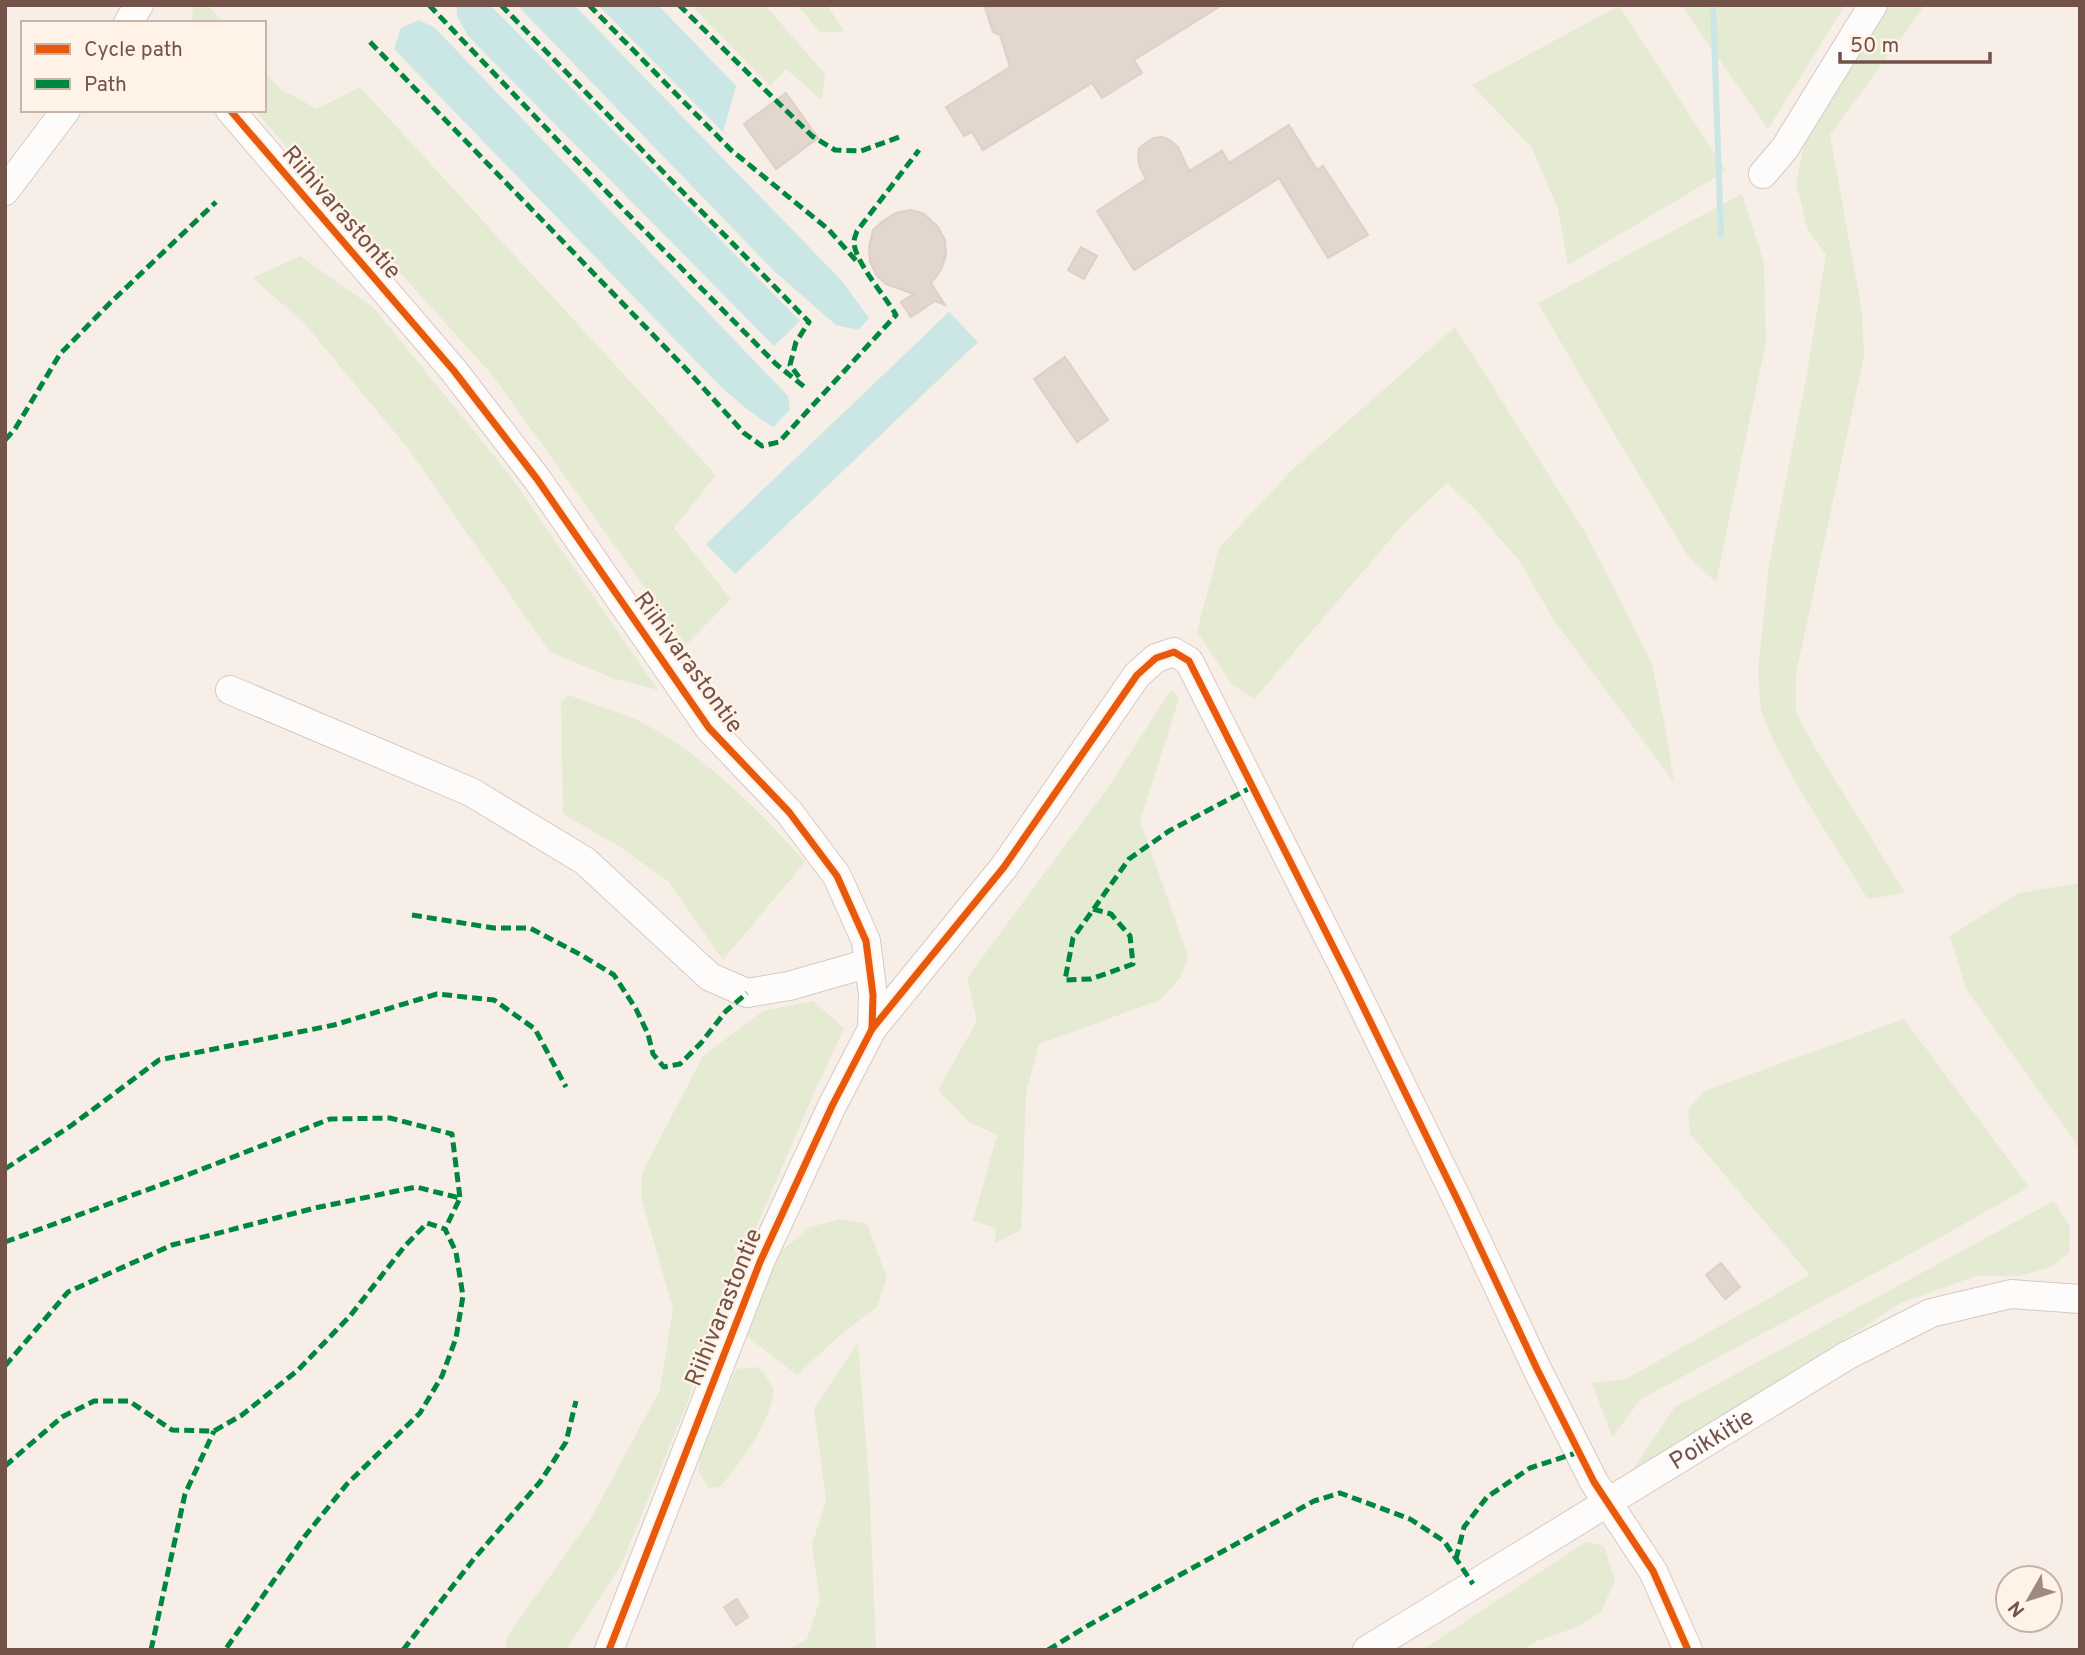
<svg xmlns="http://www.w3.org/2000/svg" width="2085" height="1655" font-family="Overpass,sans-serif">
  <style>
    .green { fill: #e4ebd2 }
    .water { fill: #cae6e5 }
    .lines { fill: none; stroke-linecap: round; stroke-linejoin: round }
    .stream { stroke: #cae6e5; stroke-width: 6 }
    .building { fill: #e2d6cf; stroke: #ded0c9; stroke-width: 2 }
    .minor-casing { stroke: #d4cac5; stroke-width: 30 }
    .minor { stroke: #fefcfb; stroke-width: 28 }
    .quiet { stroke: #00873e; stroke-width: 5; stroke-dasharray: 10 5; stroke-linecap: butt }
    .cycleway-casing { stroke: #fff3e7; stroke-width: 11 }
    .cycleway { stroke: #e8590c; stroke-width: 7 }
    .labels { text-anchor: middle; stroke-width: 5; stroke-linejoin: round; paint-order: stroke }
    .street-label { font-size: 24px; fill: #725249; stroke: #fff3e7 }
  </style>
  <rect width="100%" height="100%" fill="#f6eee7"/>
  <g class="green">
    <path d="M193,5H208L223,23H192Z"/>
    <path d="M691,5H765L825,74L822,100L786,69L770,86Z"/>
    <path d="M797,5H827L844,31L821,33Z"/>
    <path d="M1681,5H1845L1768,129Z"/>
    <path d="M1884,5H1925L1830,135L1862,312L1864,356L1796,674V713L1814,746L1905,893L1868,899L1804,797L1775,744L1761,711L1758,671L1769,565L1807,374L1826,254L1808,230L1796,183L1804,144Z"/>
    <path d="M1619,6L1726,171L1568,265L1558,209L1532,148L1472,85Z"/>
    <path d="M264,70L280,89L317,109L360,87L716,475L674,528L731,599L686,645L493,376L254,110H264Z"/>
    <path d="M1742,194L1764,263L1766,341L1716,582L1688,556L1618,440L1538,303Z"/>
    <path d="M300,256L374,308L511,477L658,690L615,679L550,652L407,447L304,323L253,278Z"/>
    <path d="M1455,327L1586,534L1651,661L1665,725L1674,782L1555,622L1520,562L1475,509L1447,483L1406,521L1254,699L1232,684L1197,632L1219,548L1293,469Z"/>
    <path d="M1171,690L1179,698L1140,821L1188,956L1181,977L1160,1000L1039,1044L1026,1093L1021,1230L995,1243L996,1228L973,1221L997,1135L969,1122L938,1090L977,1021L967,978L1109,786Z"/>
    <path d="M569,695C594,705 622,712 645,724C708,758 758,810 805,862L723,960L669,882L620,847L563,814L561,701Z"/>
    <path d="M2080,883V1151L2071,1136L1966,989L1950,936L2019,893Z"/>
    <path d="M813,1001L844,1028L814,1093L711,1332L688,1401L621,1565L566,1650H505L508,1635L590,1520L660,1390L673,1308L642,1201V1173L703,1056L763,1011Z"/>
    <path d="M1904,1019L2029,1187L1923,1247L1641,1399L1612,1437L1592,1383L1626,1379L1810,1275L1690,1134L1688,1110L1704,1091Z"/>
    <path d="M2054,1201L2070,1227L2069,1253L2049,1268L2018,1276H1976L1901,1303L1716,1421L1634,1468L1675,1407Z"/>
    <path d="M842,1219L867,1224L887,1278L877,1307L840,1335L797,1375L745,1335L770,1261L810,1227Z"/>
    <path d="M858,1343L869,1481L876,1650H788L807,1639L820,1600L812,1545L826,1501L814,1408Z"/>
    <path d="M756,1367L764,1373L774,1390C768,1427 743,1459 720,1487L709,1488L698,1471L701,1454L736,1369Z"/>
    <path d="M1586,1542L1604,1546L1615,1580L1601,1612L1575,1628L1537,1641L1522,1650H1422Z"/>
  </g>
  <g class="water">
    <path d="M457,5H490L800,321L774,346L468,36L457,16Z"/>
    <path d="M517,5H574L842,281L869,318L858,330L836,325L774,271Z"/>
    <path d="M598,5H658L736,86L723,132Z"/>
    <path d="M419,20L435,28L788,396L790,410L773,427L748,410L722,388L394,49L401,28Z"/>
    <path d="M949,312L978,342L735,574L706,544Z"/>
  </g>
  <g class="lines">
    <path class="stream" d="M1713,5L1721,235"/>
  </g>
  <g class="building">
    <path d="M984,5H1222L1134,60L1142,73L1102,98L1092,83L983,150L972,132L964,136L946,107L1010,67L1000,35L993,32Z"/>
    <path d="M786,93L818,138L776,169L744,124Z"/>
    <path d="M1289,125L1317,170L1323,166L1368,235L1328,258L1279,178L1134,270L1097,211L1146,179L1139,165L1138,157L1139,149L1144,144L1154,138L1162,137L1170,140L1178,147L1189,171L1222,151L1229,163Z"/>
    <path d="M911,210L924,214L938,227L945,240L946,255L941,270L931,283L945,305L935,301L911,317L901,302L914,294L886,284L877,276L870,262L869,247L873,230L883,221L896,213Z"/>
    <path d="M1081,247L1097,256L1084,279L1068,270Z"/>
    <path d="M1065,357L1108,420L1077,442L1034,379Z"/>
    <path d="M1721,1263L1740,1287L1725,1299L1706,1275Z"/>
    <path d="M737,1599L748,1617L736,1625L724,1607Z"/>
  </g>
  <g class="lines">
    <g class="minor-casing">
      <g id="minor">
        <path d="M128,23L139,5"/>
        <path d="M230,110L454,371L537,479L709,728L789,812L837,876L866,941L873,995L872,1029L832,1106L760,1262L609,1650"/>
        <path d="M1763,174L1785,148L1873,5"/>
        <path d="M5,191L66,110"/>
        <path d="M230,690L471,792L585,861L710,977L747,993L789,986L869,963"/>
        <path d="M872,1029L1004,867L1137,675L1156,658L1174,652L1189,661L1350,980L1459,1203L1537,1369L1594,1482L1653,1571L1688,1650"/>
        <path id="s1" d="M1367,1650L1848,1355L1931,1313L2011,1294L2080,1299"/>
      </g>
    </g>
    <use href="#minor" class="minor"/>
    <g class="quiet">
      <path d="M429,5L623,209L776,364L807,389"/>
      <path d="M501,5L809,322L796,342L790,365L799,377"/>
      <path d="M589,5L731,150L828,229L859,264"/>
      <path d="M679,5L812,136L835,150L861,151L902,136"/>
      <path d="M370,42L688,371L744,433L762,446L779,442L896,315C886,297 854,261 854,242C854,238 856,234 857,231L919,150"/>
      <path d="M5,440L15,429L60,354L109,304L216,202"/>
      <path d="M1093,909L1111,914L1130,936L1133,964L1091,979L1065,980L1073,938L1129,859L1169,831L1252,787"/>
      <path d="M412,915L494,928H530L583,956L614,975L636,1009L648,1034L653,1054L664,1067L680,1064L701,1043L726,1011L747,993"/>
      <path d="M5,1169L72,1125L159,1060L334,1025L437,994L494,1000L535,1029L566,1087"/>
      <path d="M5,1242L182,1177L330,1119L390,1118L452,1134L460,1198"/>
      <path d="M5,1366L68,1292L172,1245L315,1208L416,1187L460,1198L445,1229"/>
      <path d="M5,1466L62,1417L94,1401H129L172,1430L214,1431L242,1415L298,1370L350,1316L404,1247L427,1223L445,1229L456,1252L463,1296L456,1338L442,1376L420,1413L347,1484L305,1536L225,1650"/>
      <path d="M1456,1559L1464,1527L1487,1497L1530,1468L1579,1452"/>
      <path d="M151,1650L185,1494L214,1431"/>
      <path d="M403,1650L473,1560L540,1482L566,1442L576,1401"/>
      <path d="M1048,1650L1089,1625L1314,1501L1340,1493L1410,1519L1444,1541L1473,1584"/>
    </g>
    <g class="cycleway-casing">
      <g id="cycleway">
        <path d="M230,110L454,371L537,479L709,728L789,812L837,876L866,941L873,995L872,1029L832,1106L760,1262L609,1650"/>
        <path d="M872,1029L1004,867L1137,675L1156,658L1174,652L1189,661L1350,980L1459,1203L1537,1369L1594,1482L1653,1571L1688,1650"/>
      </g>
    </g>
    <use href="#cycleway" class="cycleway"/>
  </g>
  <g class="labels">
    <g class="street-label">
      <text transform="translate(342 212) rotate(49)" y="8">Riihivarastontie</text>
      <text transform="translate(689 662) rotate(54)" y="8">Riihivarastontie</text>
      <text transform="translate(723 1307) rotate(-68)" y="8">Riihivarastontie</text>
      <text dy="8" stroke="none"><textPath href="#s1" startOffset="404">Poikkitie</textPath></text>
    </g>
  </g>
  <rect width="2085" height="1655" fill="none" stroke="#725249" stroke-width="14"/>
  <rect x="21" y="21" width="245" height="91" fill="#fff3e7" stroke="#c7b3a8" stroke-width="2"/>
  <rect x="35" y="44" width="35" height="10" fill="#e8590c" stroke="#c7b3a8" stroke-width="2"/>
  <text x="84" y="56" font-size="21" fill="#725249">Cycle path</text>
  <rect x="35" y="79" width="35" height="10" fill="#00873e" stroke="#c7b3a8" stroke-width="2"/>
  <text x="84" y="91" font-size="21" fill="#725249">Path</text>
  <g transform="translate(2029 1599) rotate(231)"><circle r="33" fill="#fff3e7" stroke="#c7b3a8" stroke-width="2"/>
  <path d="M0-5L12 26L0 18L-12 26Z" fill="#a08980"/>
  <text y="-10" font-size="19" font-weight="bold" text-anchor="middle" fill="#725249">N</text>
  </g>
  <path d="M1840 52v10h150v-10" fill="none" stroke="#725249" stroke-width="3.5"/>
  <text x="1850" y="52" font-size="21" fill="#725249" stroke="#fff3e7" stroke-width="5" paint-order="stroke">50 m</text>
</svg>
